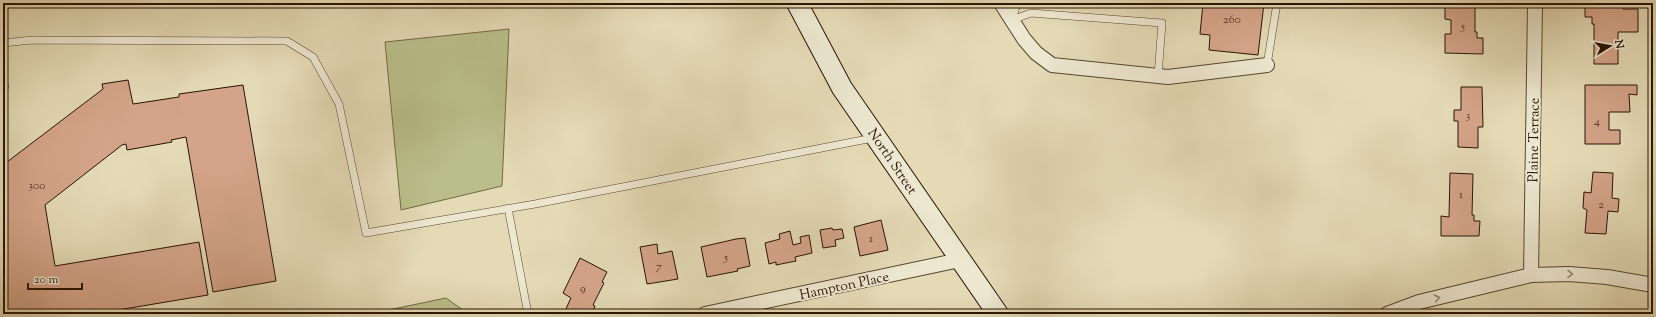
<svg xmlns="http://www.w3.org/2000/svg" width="1656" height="317" font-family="'Sorts Mill Goudy',serif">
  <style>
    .green { fill: #babe8a; stroke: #726946 }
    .building { fill: #d4a48a; stroke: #291402 }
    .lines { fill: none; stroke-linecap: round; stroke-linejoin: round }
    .lane-casing { stroke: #58462f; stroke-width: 8 }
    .street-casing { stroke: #58462f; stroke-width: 16 }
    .secondary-casing { stroke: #291402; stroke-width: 22 }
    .lane { stroke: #ede7d0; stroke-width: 7 }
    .street { stroke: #ede7d0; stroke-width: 14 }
    .secondary { stroke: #ede7d0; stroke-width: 20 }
    .oneway { stroke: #958873 }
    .labels { text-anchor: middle; stroke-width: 4; stroke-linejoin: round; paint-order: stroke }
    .number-label { font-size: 12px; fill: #543824 }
    .street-label { font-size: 14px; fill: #291402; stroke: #ede7d0 }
  </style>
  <rect width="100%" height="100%" fill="#e4dab6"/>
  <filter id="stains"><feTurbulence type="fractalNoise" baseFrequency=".005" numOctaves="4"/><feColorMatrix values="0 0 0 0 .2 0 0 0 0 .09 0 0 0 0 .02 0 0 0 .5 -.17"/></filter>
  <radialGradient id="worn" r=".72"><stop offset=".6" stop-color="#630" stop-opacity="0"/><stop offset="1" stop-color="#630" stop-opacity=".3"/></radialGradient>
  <g class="green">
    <path d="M509,29L502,186L401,210L385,42Z"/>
    <path d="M446,298L463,310V314H369Z"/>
  </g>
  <g class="building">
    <path d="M134,3H190V6L134,4Z"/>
    <path d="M1203,3H1264L1258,55L1209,50L1210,35L1200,34Z"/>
    <path d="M1445,3H1475V32H1477V38H1483V54L1445,53V34H1451V20L1445,19Z"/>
    <path d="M1585,3H1623V9H1638V32H1618V64H1594V24H1592V17H1585Z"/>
    <path d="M128,80L133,104L179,97V94L243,85L276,281L213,292L186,137L171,140L172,142L127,150L126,144L122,145L45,205L55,266L199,242L208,295L94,314H3V165L103,89L102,84Z"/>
    <path d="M1585,85H1637V95L1629,94L1630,112H1609V130H1620V144H1585Z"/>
    <path d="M1461,87H1482L1483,127H1478V148L1458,147V121H1454V110H1461Z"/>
    <path d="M1593,172L1613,173L1612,198L1619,199L1618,212L1608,211L1606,234L1585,233L1587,210L1583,208L1584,192L1591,193Z"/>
    <path d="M1450,173L1473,174L1472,215H1474V221H1480L1479,236H1441V216L1449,217Z"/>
    <path d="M881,220L888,250L860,256L854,227Z"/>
    <path d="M832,228L833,230L842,229L844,238L835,240L836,246L823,248L820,230Z"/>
    <path d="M790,231L793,245L801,243L800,237L809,235L812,253L795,257L796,261L776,265V262L769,264L765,243L780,239L779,234Z"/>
    <path d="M745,238L750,266L737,269L738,271L707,277L701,247L736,239Z"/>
    <path d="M657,244L658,254L672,251L678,279L647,284L640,247Z"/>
    <path d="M580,258L607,272L602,282L604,283L593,305L595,306L592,314H565L564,313L571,298L563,293Z"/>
  </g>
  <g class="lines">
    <g class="lane-casing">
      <g id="lane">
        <path d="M1017,3L1012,20L1031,13L1162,23L1158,76"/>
        <path d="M3,43L32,40L287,41L313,57L339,104L366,233L535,204L873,138"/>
        <path d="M1267,65L1277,3"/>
        <path d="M3,83L5,86L3,92"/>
        <path d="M508,208L528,314"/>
      </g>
    </g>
    <g class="street-casing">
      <g id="street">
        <path d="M1001,3L1024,39L1036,53L1052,65L1168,77L1267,65"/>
        <path d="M1531,275L1535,5"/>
        <path d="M705,314L960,260"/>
        <path d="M1387,314L1419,302L1531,275L1569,274L1607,277L1653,285"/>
      </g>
    </g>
    <g class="secondary-casing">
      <path id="secondary" d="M797,3L842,88L998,314"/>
    </g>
    <use href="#lane" class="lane"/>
    <use href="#street" class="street"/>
    <use href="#secondary" class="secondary"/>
  </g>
  <defs><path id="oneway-chevron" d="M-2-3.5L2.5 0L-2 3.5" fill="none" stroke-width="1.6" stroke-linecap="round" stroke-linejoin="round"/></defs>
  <g class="oneway">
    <use href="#oneway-chevron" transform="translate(1570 274) rotate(1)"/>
    <use href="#oneway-chevron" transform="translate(1437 298) rotate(-13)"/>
  </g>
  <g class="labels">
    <g class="number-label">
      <text x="1232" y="23">260</text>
      <text x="1463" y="30">5</text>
      <text x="1468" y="119">3</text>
      <text x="1597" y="125">4</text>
      <text x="37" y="189">300</text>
      <text x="1461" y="198">1</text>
      <text x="1601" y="208">2</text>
      <text x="871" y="242">1</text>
      <text x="726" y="261">5</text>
      <text x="659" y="270">7</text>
      <text x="583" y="292">9</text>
    </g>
    <g class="street-label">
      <text transform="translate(1533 140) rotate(-89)" y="5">Plaine Terrace</text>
      <text transform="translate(893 161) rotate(56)" y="5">North Street</text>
      <text transform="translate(844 285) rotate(-12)" y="5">Hampton Place</text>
    </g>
  </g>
  <rect width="1656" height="317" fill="none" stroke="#e4dab6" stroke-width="16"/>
  <rect x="4" y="4" width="1648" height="309" fill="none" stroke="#291402" stroke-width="2"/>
  <rect x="8" y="8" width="1640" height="301" fill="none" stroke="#291402"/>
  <g transform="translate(1610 46) rotate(79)" stroke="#ede7d0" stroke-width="3" paint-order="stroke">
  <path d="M0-3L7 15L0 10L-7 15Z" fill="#291402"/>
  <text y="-6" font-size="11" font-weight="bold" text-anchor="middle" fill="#291402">N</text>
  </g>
  <path d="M28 283v6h54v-6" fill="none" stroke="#291402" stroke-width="2"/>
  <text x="34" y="283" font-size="12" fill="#291402" stroke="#ede7d0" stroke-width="3" paint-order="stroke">20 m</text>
  <rect width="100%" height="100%" filter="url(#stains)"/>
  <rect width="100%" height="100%" fill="url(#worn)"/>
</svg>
